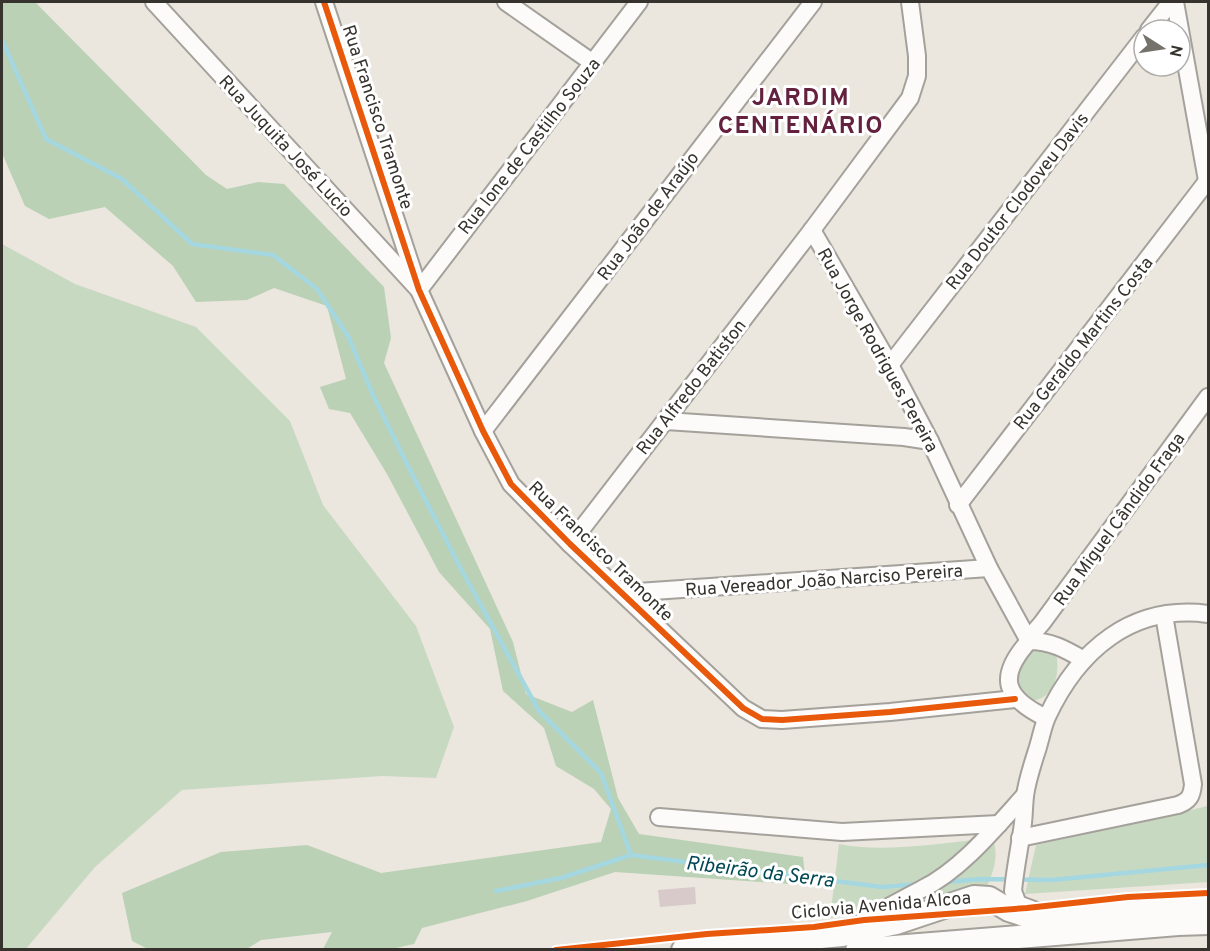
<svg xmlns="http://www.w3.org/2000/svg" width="1210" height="951" font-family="Overpass,sans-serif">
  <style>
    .green { fill: #c8d9c2 }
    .forest { fill: #bad1b5 }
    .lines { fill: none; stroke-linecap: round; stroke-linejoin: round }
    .stream { stroke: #a4d7e0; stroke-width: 4.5 }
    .building { fill: #d8cacb }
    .minor-casing { stroke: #a4a19b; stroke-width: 20 }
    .major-casing { stroke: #a4a19b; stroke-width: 26 }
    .minor { stroke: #fcfbfa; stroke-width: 16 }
    .major { stroke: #fcfbfa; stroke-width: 22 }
    .cycleway-casing { stroke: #fff; stroke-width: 10 }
    .cycleway { stroke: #e8590c; stroke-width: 6 }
    .labels { text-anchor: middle; stroke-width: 6; stroke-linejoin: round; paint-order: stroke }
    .street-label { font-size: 18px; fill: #36322d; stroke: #fff }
    .water-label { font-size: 20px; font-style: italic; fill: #004854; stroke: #fff }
    .district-label { font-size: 24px; font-weight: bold; letter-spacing: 1.5px; fill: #63213d; stroke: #fff }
  </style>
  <rect width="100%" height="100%" fill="#ebe6de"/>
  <g class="green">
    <path d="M2,244L75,284L196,327L290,421L323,505L416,626L454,727L436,778L382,776L182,790L95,867L25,950L2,949Z"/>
    <path d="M1041,647L1051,652L1057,658C1063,714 1001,712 1021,665C1025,655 1031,650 1041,647Z"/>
    <path d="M1207,806L1208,811V882L1025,894L1036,845L1169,816Z"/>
    <path d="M985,839L994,843C999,858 992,875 986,889L939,899L830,918L839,844C881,853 941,843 985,839Z"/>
  </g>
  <path class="forest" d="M2,2H35L206,175L227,189L258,182L284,184L384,287L391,338L384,363L513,642L526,694L572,712L593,700L618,798L639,834L803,857L806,885L615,872L527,901L422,928L414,944L391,949H323L332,932L261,940L245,950L148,949L132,941L122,893L221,852L307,845L381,873L601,842L611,809L594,789L556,766L544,728L503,691L490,629L439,572L387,474L350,413L329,409L320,387L346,379L327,306L274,288L247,300L196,302L173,266L105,207L49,219L25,206L2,153Z"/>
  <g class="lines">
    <g class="stream">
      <path d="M2,40L46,139L122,179L192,244L273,255L317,289L348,336L373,395L409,468L461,569L539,711L601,773L631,855"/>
      <path d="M945,882L982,879L1052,880L1208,865"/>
      <path d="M496,891L561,878L631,855L882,887L918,884"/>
    </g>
  </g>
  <path class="building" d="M695,887L696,904L660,907L658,890Z"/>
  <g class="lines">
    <g class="minor-casing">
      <g id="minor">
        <path d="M154,2L419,290L639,2"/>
        <path d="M324,2L419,290L483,431L511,484L570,544L743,708L762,719L782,720L890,712L1015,699"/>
        <path d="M506,2L593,63"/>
        <path d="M1175,2L1208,186"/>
        <path d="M1149,30L1171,2"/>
        <path d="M812,230L890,365L930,441L989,568L1029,641"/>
        <path d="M890,365L1144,37"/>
        <path d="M666,421L904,437L930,441"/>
        <path d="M483,431L813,2"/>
        <path d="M958,505L1208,180"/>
        <path d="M570,544L812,230L910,98L917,76V56L910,2"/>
        <path d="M623,593L989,568"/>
        <path d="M1028,639L1042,623L1208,397"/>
        <path d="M1046,718C1005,698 996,678 1029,641C1051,641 1065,649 1084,660"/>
        <path d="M659,817L842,832L999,824"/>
        <path d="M1020,838L1178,805C1189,801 1192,796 1193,784L1164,615"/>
        <path d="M1034,910L1018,904L1013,891C1015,869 1020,846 1023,823C1024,814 1024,805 1025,796C1027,780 1033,763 1038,747C1041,737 1043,726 1047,717C1078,650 1132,604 1208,614"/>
        <path d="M849,930C872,915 897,902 922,889C961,870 996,827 1025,795"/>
      </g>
    </g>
    <g class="major-casing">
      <g id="major">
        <path d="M683,950L842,935L896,923L974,897L989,898L1009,910L1024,915L1052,916L1208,907"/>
        <path d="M857,950L1178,924L1208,923"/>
      </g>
    </g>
    <use href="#minor" class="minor"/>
    <use href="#major" class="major"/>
    <g class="cycleway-casing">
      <g id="cycleway">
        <path d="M324,2L419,290L483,431L511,484L570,544L743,708L762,719L782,720L890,712L1015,699"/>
        <path d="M556,950L707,934L814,927L864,920L1027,908L1128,897L1208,893"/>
      </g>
    </g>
    <use href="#cycleway" class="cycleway"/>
  </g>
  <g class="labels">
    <g class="street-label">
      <text transform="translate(378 117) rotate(72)" y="6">Rua Francisco Tramonte</text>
      <text transform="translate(286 146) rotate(47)" y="6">Rua Juquita José Lucio</text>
      <text transform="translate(529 146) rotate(-52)" y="6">Rua Ione de Castilho Souza</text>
      <text transform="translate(1017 201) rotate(-52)" y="6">Rua Doutor Clodoveu Davis</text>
      <text transform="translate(648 216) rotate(-53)" y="6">Rua João de Araújo</text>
      <text transform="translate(1083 343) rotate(-52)" y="6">Rua Geraldo Martins Costa</text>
      <text transform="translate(878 350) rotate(61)" y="6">Rua Jorge Rodrigues Pereira</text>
      <text transform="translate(691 387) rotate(-52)" y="6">Rua Alfredo Batiston</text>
      <text transform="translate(1119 519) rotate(-54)" y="6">Rua Miguel Cândido Fraga</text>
      <text transform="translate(601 551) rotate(44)" y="6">Rua Francisco Tramonte</text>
      <text transform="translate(824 580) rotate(-4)" y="6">Rua Vereador João Narciso Pereira</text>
      <text transform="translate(881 905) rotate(-5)" y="6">Ciclovia Avenida Alcoa</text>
    </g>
    <g class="water-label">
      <text transform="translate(760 871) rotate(7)" y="7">Ribeirão da Serra</text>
    </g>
    <g class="district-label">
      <text x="801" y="105">JARDIM<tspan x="801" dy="28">CENTENÁRIO</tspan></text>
    </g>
  </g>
  <rect width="1210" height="951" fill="none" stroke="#36322d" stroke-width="6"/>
  <g transform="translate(1162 48) rotate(102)"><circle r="28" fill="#ffffff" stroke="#afadab" stroke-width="1.5"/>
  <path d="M0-4.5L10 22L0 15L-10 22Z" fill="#75716b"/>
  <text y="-9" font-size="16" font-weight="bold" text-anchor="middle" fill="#36322d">N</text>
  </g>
</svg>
